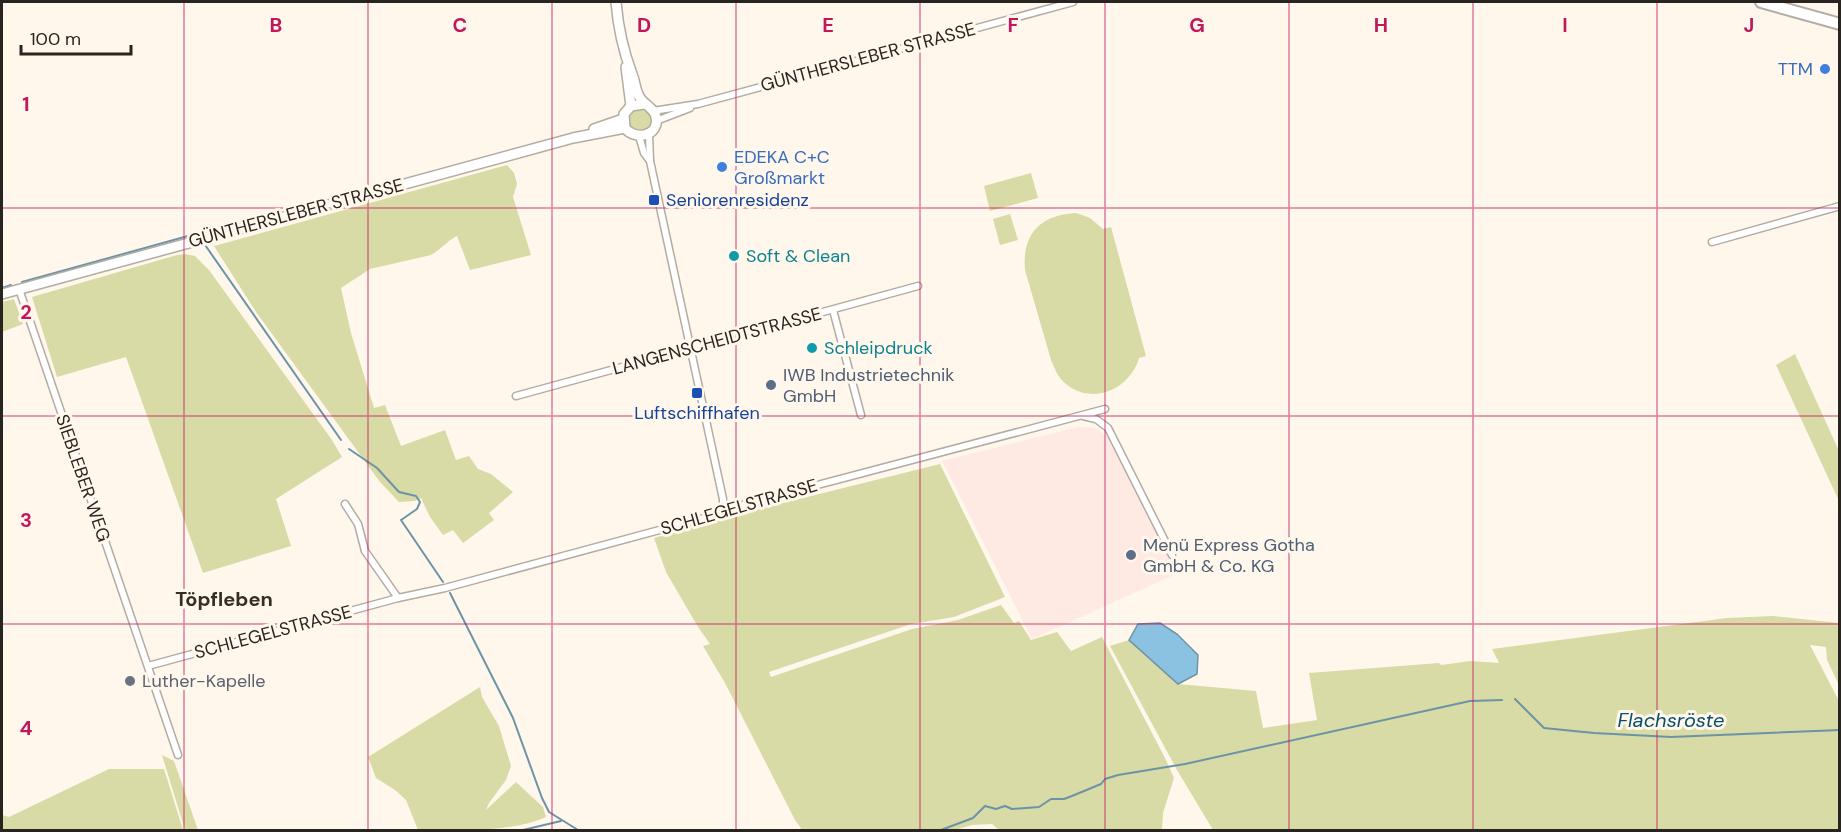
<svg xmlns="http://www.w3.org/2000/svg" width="1841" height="832" font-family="'DM Sans',sans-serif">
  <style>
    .industrial { fill: #fee9e3 }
    .green { fill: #d8dba5 }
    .water { fill: #8bc2e1; stroke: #6d93a7; stroke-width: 1.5 }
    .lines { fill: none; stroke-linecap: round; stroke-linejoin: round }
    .stream { stroke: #6d93a7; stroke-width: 2 }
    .minor-casing { stroke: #b4aca2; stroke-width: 9 }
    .secondary-casing { stroke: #b4aca2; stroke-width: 12 }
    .primary-casing { stroke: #b4aca2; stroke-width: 14 }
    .minor { stroke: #fff; stroke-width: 6 }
    .secondary { stroke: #fff; stroke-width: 9 }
    .primary { stroke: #fff; stroke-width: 10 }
    .grid { fill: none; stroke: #c2185b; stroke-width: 1.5; stroke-opacity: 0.55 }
    .shop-dot { fill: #3f7fe0; stroke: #fff7ec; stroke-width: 2 }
    .transit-dot { fill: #1a4fb4; stroke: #fff7ec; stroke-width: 2 }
    .culture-dot { fill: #0f9aa8; stroke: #fff7ec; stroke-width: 2 }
    .service-dot { fill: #5c6f8a; stroke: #fff7ec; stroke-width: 2 }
    .worship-dot { fill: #6b7280; stroke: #fff7ec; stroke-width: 2 }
    .labels { text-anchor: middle; stroke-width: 6; stroke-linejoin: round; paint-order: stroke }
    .street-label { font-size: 18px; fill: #282521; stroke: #fff7ec }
    .shop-label { font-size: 18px; fill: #366cbe; stroke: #fff7ec; text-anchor: end }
    .transit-label { font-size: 18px; fill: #164399; stroke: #fff7ec; text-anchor: start }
    .culture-label { font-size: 18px; fill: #0d838f; stroke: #fff7ec; text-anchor: start }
    .service-label { font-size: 18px; fill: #4e5e75; stroke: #fff7ec; text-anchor: start }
    .worship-label { font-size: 18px; fill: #5b616d; stroke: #fff7ec; text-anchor: start }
    .neighbourhood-label { font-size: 20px; font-weight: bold; fill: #342f26; stroke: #fff7ec }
    .water-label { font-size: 20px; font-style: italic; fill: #07506e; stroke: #fff7ec }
    .grid-label { font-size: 20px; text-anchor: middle; font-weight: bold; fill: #c2185b; stroke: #fff7ec; stroke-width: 6; stroke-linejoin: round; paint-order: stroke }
  </style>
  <rect width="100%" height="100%" fill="#fff7ec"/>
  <path class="industrial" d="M1078,427L1096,428L1110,439L1167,551L1176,574L1032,639L942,461Z"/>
  <g class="green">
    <circle cx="640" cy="120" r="12"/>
    <path d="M507,165L514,173L517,184L513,197L531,255L470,270L457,236C447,241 441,249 431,255L370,269L341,288L351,333L374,408L385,405L401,446L445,430L456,460L469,456L478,469L491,474L513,492L489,513L494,520L463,543L453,530L443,535L430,517L421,498L415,501L399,502L380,482L256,312L214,246Z"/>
    <path d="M1031,173L1038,198L990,211L984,186Z"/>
    <path d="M1076,213L1090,218L1103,229L1111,227L1146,356L1139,358C1130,389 1093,406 1066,384C1058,378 1055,369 1051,360L1025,270C1022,234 1040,215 1076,213Z"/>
    <path d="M1010,214L1018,240L1000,245L993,219Z"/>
    <path d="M185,254L195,256L209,270L332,440L342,457L276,499L291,546L203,573L126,357L57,377L32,297L177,255Z"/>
    <path d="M14,299L23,324L2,332V302Z"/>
    <path d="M1795,354L1839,451V501L1776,365Z"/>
    <path d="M940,464L1005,597L954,617L911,624L769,672L771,677L912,629L958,620L1001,605L1014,623L1019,621L1031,640L1057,632L1071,651L1102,637L1165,758L1174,778L1163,813L1162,830H999L992,824L972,825L955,830H802L795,820L725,683L703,646L710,644L698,627L666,572L654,538L723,518Z"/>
    <path d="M1773,616L1839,623V685L1827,660L1826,647L1810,645L1839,701V830H1213L1177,770L1110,646L1129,640L1178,684L1256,691L1263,728L1317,720L1309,673L1439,663L1441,665L1470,661L1499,663L1492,649L1727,618Z"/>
    <path d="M480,687L482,697L499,726L511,766L506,780L489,803L486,810L516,782L543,807L546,817C514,832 457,831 418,830L406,800L395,790L376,778L368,757Z"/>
    <path d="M162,755L174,761L198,830H185Z"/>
    <path d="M109,769H164L183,830H2V815L9,817Z"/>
  </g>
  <path class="water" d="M1160,623L1177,634L1198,655L1197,674L1178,684L1129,640L1138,624Z"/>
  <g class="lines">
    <g class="stream">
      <path d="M203,242L341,440"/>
      <path d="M22,282L188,236L197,234L200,238"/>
      <path d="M2,288L11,285"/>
      <path d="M349,449L377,468L399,492L416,496L420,502L417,509L401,520L443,582"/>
      <path d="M450,593L513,718L542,798L549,812L578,830"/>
      <path d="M1515,699L1544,728L1594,733L1671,737L1840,730"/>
      <path d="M523,830L561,821"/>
      <path d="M941,830L973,818L985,806L996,809L1005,806L1012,809L1039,807L1051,799H1064L1072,796L1101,784L1105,779L1118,775L1185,764L1470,701L1502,700"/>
    </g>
    <g class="minor-casing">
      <g id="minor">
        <path d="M653,111L698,104L1073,2"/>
        <path d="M656,121L690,108"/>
        <path d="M649,134L650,161L723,499V510"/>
        <path d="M639,136L644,153L650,161"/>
        <path d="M1712,242L1840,206"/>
        <path d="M19,289L178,755"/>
        <path d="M833,310L861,415"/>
        <path d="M516,396L918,286"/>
        <path d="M1083,416L1096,419L1108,428L1172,555"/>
        <path d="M345,504L358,524L365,551L398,598"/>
        <path d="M148,666L398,598L445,588L715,515L723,510L1105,409"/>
      </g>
    </g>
    <g class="secondary-casing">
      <g id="secondary">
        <path d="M616,2C618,27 623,50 632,74C635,81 635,89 639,96C643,105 654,107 656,117C660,136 635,141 625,128L624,114L631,106L644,104"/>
        <path d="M626,67L631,106"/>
        <path d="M594,129L623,119"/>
        <path d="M2,294L573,138L625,128"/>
      </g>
    </g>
    <g class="primary-casing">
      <path id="primary" d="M1761,2L1840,24"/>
    </g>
    <use href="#minor" class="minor"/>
    <use href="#secondary" class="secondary"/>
    <use href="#primary" class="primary"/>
  </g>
  <path class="grid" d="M184,2V830M368,2V830M552,2V830M736,2V830M920,2V830M1105,2V830M1289,2V830M1473,2V830M1657,2V830M2,208H1840M2,416H1840M2,624H1840"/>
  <g class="shop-dot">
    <circle cx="1825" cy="69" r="6"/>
    <circle cx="722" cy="167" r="6"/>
  </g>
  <g class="transit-dot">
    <rect x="648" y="194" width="12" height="12" rx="3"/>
    <rect x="691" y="387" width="12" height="12" rx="3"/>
  </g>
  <g class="culture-dot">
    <circle cx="734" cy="256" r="6"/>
    <circle cx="812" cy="348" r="6"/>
  </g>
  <g class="service-dot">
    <circle cx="771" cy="385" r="6"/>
    <circle cx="1131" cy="555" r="6"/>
  </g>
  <circle class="worship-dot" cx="130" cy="681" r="6"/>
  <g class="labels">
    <g class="street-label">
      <text transform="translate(868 57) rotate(-15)" y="6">GÜNTHERSLEBER STRASSE</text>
      <text transform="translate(296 213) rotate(-15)" y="6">GÜNTHERSLEBER STRASSE</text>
      <text transform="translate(717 341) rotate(-15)" y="6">LANGENSCHEIDTSTRASSE</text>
      <text transform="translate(83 478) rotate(71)" y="6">SIEBLEBER WEG</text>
      <text transform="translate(739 507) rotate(-16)" y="6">SCHLEGELSTRASSE</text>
      <text transform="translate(273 632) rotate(-15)" y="6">SCHLEGELSTRASSE</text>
    </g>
    <g class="shop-label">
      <text x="1813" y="75">TTM</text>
      <text x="734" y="163" text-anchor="start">EDEKA C+C<tspan x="734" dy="21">Großmarkt</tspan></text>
    </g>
    <g class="transit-label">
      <text x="666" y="206">Seniorenresidenz</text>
      <text x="697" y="419" text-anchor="middle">Luftschiffhafen</text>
    </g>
    <g class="culture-label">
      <text x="746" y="262">Soft &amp; Clean</text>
      <text x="824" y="354">Schleipdruck</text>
    </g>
    <g class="service-label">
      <text x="783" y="381">IWB Industrietechnik<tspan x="783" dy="21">GmbH</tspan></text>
      <text x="1143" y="551">Menü Express Gotha<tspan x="1143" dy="21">GmbH &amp; Co. KG</tspan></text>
    </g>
    <g class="worship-label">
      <text x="142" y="687">Luther-Kapelle</text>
    </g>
    <g class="neighbourhood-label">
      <text x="224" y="606">Töpfleben</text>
    </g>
    <g class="water-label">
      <text x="1671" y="727">Flachsröste</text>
    </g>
  </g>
  <g class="grid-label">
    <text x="276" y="32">B</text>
    <text x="460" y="32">C</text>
    <text x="644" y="32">D</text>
    <text x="828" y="32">E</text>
    <text x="1013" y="32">F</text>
    <text x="1197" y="32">G</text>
    <text x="1381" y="32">H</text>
    <text x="1565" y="32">I</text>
    <text x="1749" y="32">J</text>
    <text x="26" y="111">1</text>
    <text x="26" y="319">2</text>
    <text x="26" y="527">3</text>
    <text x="26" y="735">4</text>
  </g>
  <rect width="1841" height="832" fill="none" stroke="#282521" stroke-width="6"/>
  <path d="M21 45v9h110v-9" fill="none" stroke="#282521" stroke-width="3"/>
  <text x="30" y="45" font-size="18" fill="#282521" stroke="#fff7ec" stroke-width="4.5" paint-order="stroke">100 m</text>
</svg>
